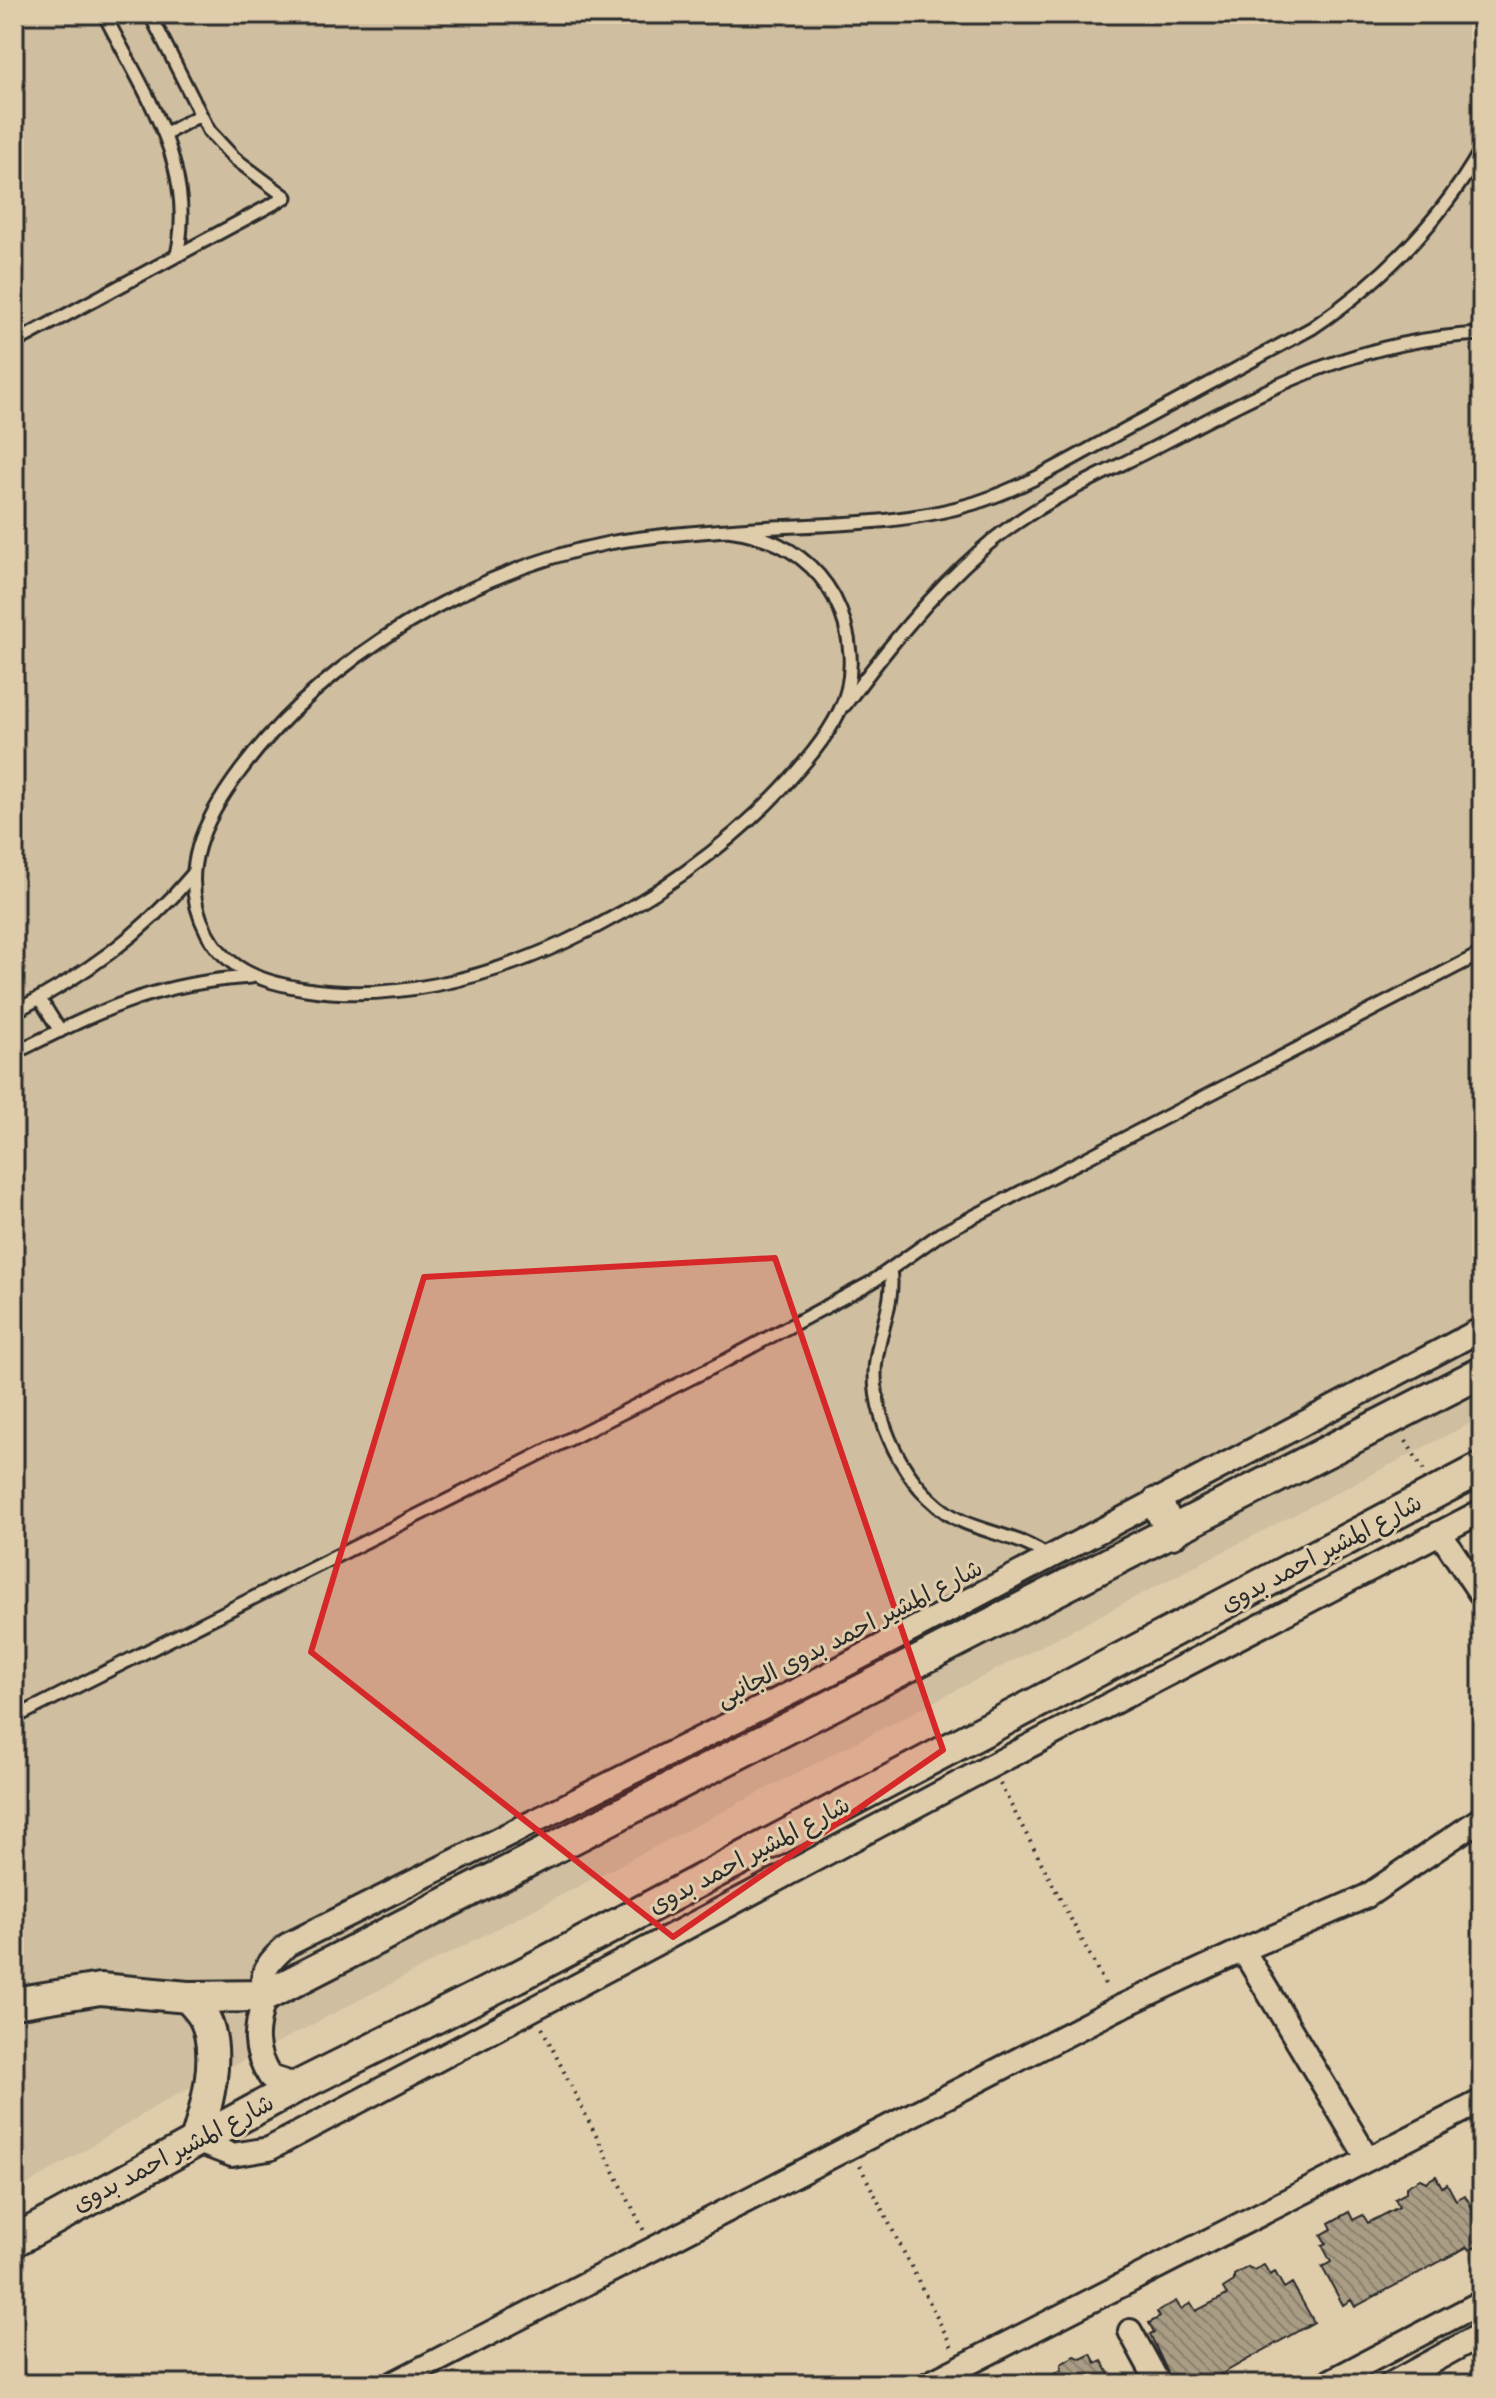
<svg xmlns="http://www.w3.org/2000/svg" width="1496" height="2398" font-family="Delius,'Playpen Sans Arabic',sans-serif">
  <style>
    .built { fill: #cfbe9f }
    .building { fill: url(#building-back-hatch); stroke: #2b2b2b; stroke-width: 2 }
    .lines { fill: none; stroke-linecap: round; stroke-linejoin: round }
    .lane-casing { stroke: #2b2b2b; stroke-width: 17 }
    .street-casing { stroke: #2b2b2b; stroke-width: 28 }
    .secondary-casing { stroke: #2b2b2b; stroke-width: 36 }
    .path { stroke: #2b2b2b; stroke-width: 4; stroke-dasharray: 2 6; stroke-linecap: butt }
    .lane { stroke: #dfccaa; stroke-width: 11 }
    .street { stroke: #dfccaa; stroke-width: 22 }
    .secondary { stroke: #dfccaa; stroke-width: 30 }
    .marked { fill: #d62828; fill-opacity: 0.2; stroke: #d62828; stroke-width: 6; stroke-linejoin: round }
    .labels { text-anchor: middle; stroke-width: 6; stroke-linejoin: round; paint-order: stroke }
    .street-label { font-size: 24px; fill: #2b2b2b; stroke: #dfccaa }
  </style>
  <defs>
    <pattern id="building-back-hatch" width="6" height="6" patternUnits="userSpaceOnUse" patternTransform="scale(2)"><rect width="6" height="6" fill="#aa9d85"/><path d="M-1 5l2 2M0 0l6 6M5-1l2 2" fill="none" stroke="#8b806d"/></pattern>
  </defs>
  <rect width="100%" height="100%" fill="#dfccaa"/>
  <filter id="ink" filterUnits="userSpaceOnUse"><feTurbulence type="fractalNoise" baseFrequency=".0125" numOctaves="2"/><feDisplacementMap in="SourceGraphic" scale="16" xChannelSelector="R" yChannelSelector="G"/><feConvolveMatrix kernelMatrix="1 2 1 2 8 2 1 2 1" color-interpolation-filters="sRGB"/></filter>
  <g filter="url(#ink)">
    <path class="built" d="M14,14H1482V1417L161,2103L14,2193Z"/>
    <g class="building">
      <path d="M1436,2176L1442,2187L1447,2184L1456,2200L1465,2195L1482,2226V2244L1469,2250L1467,2247L1355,2307L1351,2300L1343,2305L1322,2267L1331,2262L1322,2245L1326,2243L1321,2235L1332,2229L1329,2223L1349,2212L1353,2220L1363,2215L1368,2223L1399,2207L1395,2199L1406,2193V2187L1420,2179L1426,2182Z"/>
      <path d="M1264,2265L1270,2275L1275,2272L1284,2288L1292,2283L1314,2322L1204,2384H1173L1150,2334L1154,2332L1149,2323L1160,2317L1157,2312L1176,2301L1181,2309L1191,2303L1196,2311L1227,2295L1223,2288L1234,2281V2275L1248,2267L1254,2270Z"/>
      <path d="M1091,2354L1096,2364L1102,2361L1115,2384H1037L1061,2370V2364L1075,2356L1081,2359Z"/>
    </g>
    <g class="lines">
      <g class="lane-casing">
        <g id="lane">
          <path d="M104,14C143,91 197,166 177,255"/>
          <path d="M1482,57V110"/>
          <path d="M165,134L200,115"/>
          <path d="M14,343L286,197L234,158L209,131L150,14"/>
          <path d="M728,530C773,536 811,556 834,597C852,631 857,677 839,712C826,739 803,765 782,788C673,905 470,1015 306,989C265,983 228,971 207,933C175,873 205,818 241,770C325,658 472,570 609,543C647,536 688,533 727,530C809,523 895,528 975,503C1028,486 1075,457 1124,430C1187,396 1249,362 1312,328C1383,280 1440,223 1482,148"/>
          <path d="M845,705C886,650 930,595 981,550C1030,507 1090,480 1148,451C1262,392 1350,340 1482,334"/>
          <path d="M40,999L60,1031"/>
          <path d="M14,1012C83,976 142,935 192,875"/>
          <path d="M14,1053C101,1011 152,983 251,977"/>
          <path d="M890,1270C896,1304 875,1339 875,1373C874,1427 913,1502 966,1523C996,1535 1023,1538 1050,1558"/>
          <path d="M14,1718L725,1361L872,1282L940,1234L1482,953"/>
        </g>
      </g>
      <g class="street-casing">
        <g id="street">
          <path d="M1440,1533L1482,1596"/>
          <path d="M1243,1950L1367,1896L1482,1818"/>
          <path d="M298,2086L270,2077C252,2049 255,2030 264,1999C265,1993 263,1988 263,1981C263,1966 277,1955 287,1945L823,1677L1482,1329"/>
          <path d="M196,2141L232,2155L269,2149L991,1766L1482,1511"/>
          <path d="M1130,2331L1159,2384"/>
          <path d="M392,2384L1118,2008L1243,1950L1368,2159"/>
          <path d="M928,2384L1482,2101"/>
          <path d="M1325,2384L1482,2302"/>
          <path d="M1391,2384L1482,2334"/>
        </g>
      </g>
      <g class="secondary-casing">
        <g id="secondary">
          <path d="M1157,1503L1172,1533"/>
          <path d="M188,1997C193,2003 200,2010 204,2017C222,2052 207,2106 196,2141"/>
          <path d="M14,2003L100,1989L188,1997L265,1996L1482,1372"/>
          <path d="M14,2241L298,2086L517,1977L1482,1468"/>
        </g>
      </g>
      <g class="path">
        <path d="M1406,1441L1424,1471"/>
        <path d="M1000,1784L1107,1988"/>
        <path d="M542,2028L644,2231"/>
        <path d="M860,2166L952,2347"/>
      </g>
      <use href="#lane" class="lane"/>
      <use href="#street" class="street"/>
      <use href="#secondary" class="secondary"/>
    </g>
  </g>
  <path class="marked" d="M775,1258L943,1750L673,1937L311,1652L424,1277Z"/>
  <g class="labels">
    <g class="street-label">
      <text transform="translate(1321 1553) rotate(-28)" y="8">شارع المشير احمد بدوى</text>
      <text transform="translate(849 1633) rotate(-27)" y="8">شارع المشير احمد بدوى الجانبى</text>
      <text transform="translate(749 1855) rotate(-28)" y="8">شارع المشير احمد بدوى</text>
      <text transform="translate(173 2153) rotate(-28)" y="8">شارع المشير احمد بدوى</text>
    </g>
  </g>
  <rect width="1496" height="2398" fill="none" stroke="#dfccaa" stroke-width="48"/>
  <rect x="24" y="24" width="1448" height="2350" fill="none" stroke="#2b2b2b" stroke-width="3" filter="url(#ink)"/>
</svg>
